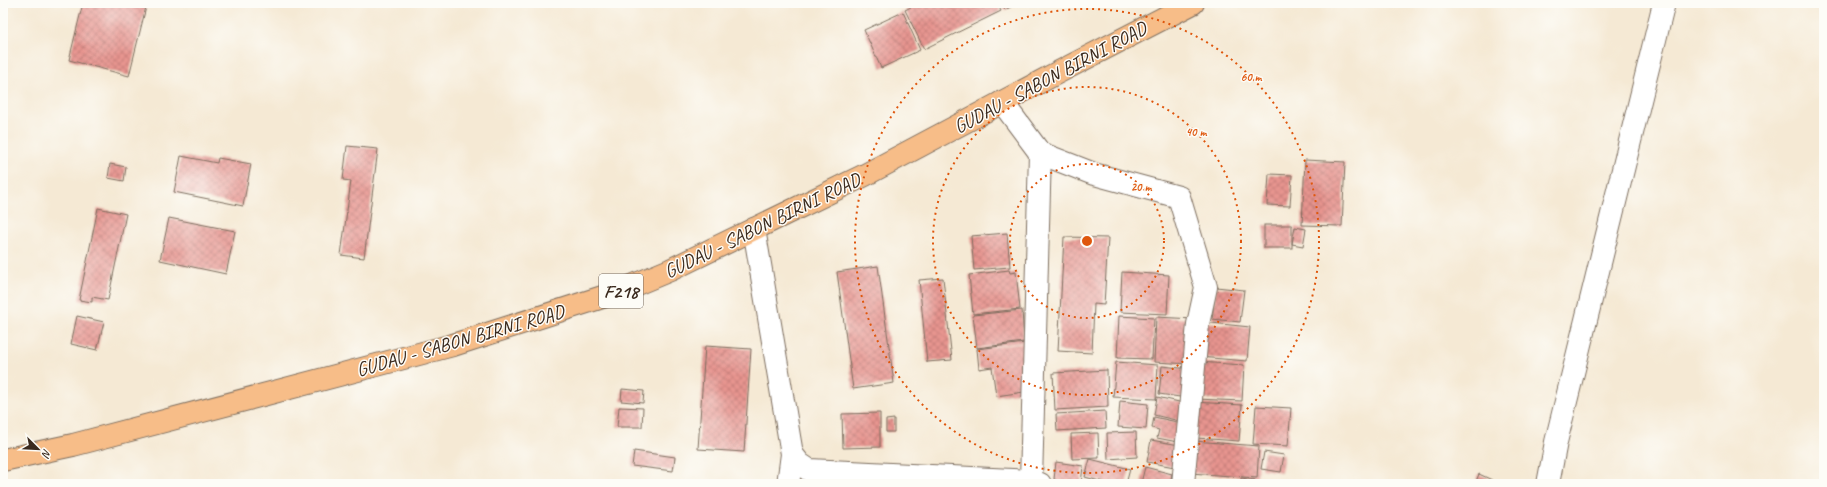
<svg xmlns="http://www.w3.org/2000/svg" width="1827" height="487" font-family="Caveat,sans-serif">
  <style>
    .building { fill: url(#building-cross-hatch) }
    .lines { fill: none; stroke-linecap: round; stroke-linejoin: round }
    .minor-casing { stroke: #7c6d5e; stroke-width: 24 }
    .major-casing { stroke: #7c6d5e; stroke-width: 24 }
    .minor { stroke: #fff; stroke-width: 22 }
    .major { stroke: #f7bd88; stroke-width: 22 }
    .ring { fill: none; stroke: #df570d; stroke-width: 2; stroke-dasharray: 2 4 }
    .labels { text-anchor: middle; stroke-width: 3; stroke-linejoin: round; paint-order: stroke }
    .shield { fill: #fdfcf7; stroke: #75695f; stroke-width: 1 }
    .shield-label { font-size: 19px; font-weight: bold; fill: #3b2a1e }
    .street-label { font-size: 20px; fill: #3b2a1e; stroke: #fdfcf7 }
    .centre { fill: #df570d; stroke: #fdfcf7; stroke-width: 2 }
    .ring-label { font-size: 12px; text-anchor: middle; font-weight: bold; fill: #df570d; stroke: #fdfcf7; stroke-width: 3; stroke-linejoin: round; paint-order: stroke }
  </style>
  <defs>
    <pattern id="building-cross-hatch" width="8" height="8" patternUnits="userSpaceOnUse"><rect width="8" height="8" fill="#e7948f"/><path d="M0 0l8 8M0 8l8-8" fill="none" stroke="#bc7974"/></pattern>
  </defs>
  <rect width="100%" height="100%" fill="#fdfcf7"/>
  <filter id="ink" filterUnits="userSpaceOnUse"><feTurbulence type="fractalNoise" baseFrequency=".025" numOctaves="2"/><feDisplacementMap in="SourceGraphic" scale="8" xChannelSelector="R" yChannelSelector="G"/><feConvolveMatrix kernelMatrix="1 2 1 2 8 2 1 2 1" color-interpolation-filters="sRGB"/></filter>
  <filter id="wash" filterUnits="userSpaceOnUse"><feTurbulence type="fractalNoise" baseFrequency=".012" numOctaves="4" result="noise"/><feDisplacementMap in="SourceGraphic" scale="16" xChannelSelector="R" yChannelSelector="G"/><feGaussianBlur stdDeviation="0.9" result="paint"/><feColorMatrix in="noise" values="0 0 0 0 0 0 0 0 0 0 0 0 0 0 0 0 0 1.4 0 .05"/><feComposite in="paint" operator="in"/></filter>
  <g filter="url(#wash)">
    <rect width="100%" height="100%" fill="#f5e9d4"/>
    <g id="blocks">
      <g class="building">
        <path d="M83,3H147L129,76L69,60Z"/>
        <path d="M919,3H997L1001,11L924,49L905,10Z"/>
        <path d="M1001,3H1018L1005,10Z"/>
        <path d="M903,12L920,50L881,68L864,30Z"/>
        <path d="M347,146L378,149L364,258L341,255L351,181L343,180Z"/>
        <path d="M181,156L217,163L218,158L251,164L243,206L174,192Z"/>
        <path d="M1305,160L1345,162L1342,226L1302,225Z"/>
        <path d="M110,164L126,167L124,181L108,178Z"/>
        <path d="M1269,174L1292,175L1290,206L1267,205Z"/>
        <path d="M98,208L126,214L108,300L92,297V302L79,300Z"/>
        <path d="M169,218L235,231L226,274L160,260Z"/>
        <rect x="1264" y="225" width="28" height="23"/>
        <path d="M1295,227L1306,229L1303,246L1292,244Z"/>
        <path d="M1007,233L1010,267L974,270L971,236Z"/>
        <path d="M1064,237L1108,238L1104,305L1094,304L1092,353L1058,351Z"/>
        <path d="M878,266L894,383L853,389L837,272Z"/>
        <path d="M1009,270L1010,273L1016,272L1020,309L973,314L969,275Z"/>
        <path d="M1122,272L1169,275L1167,314L1120,312Z"/>
        <path d="M943,278L952,360L927,362L919,280Z"/>
        <path d="M1216,287L1244,290L1240,322L1212,319Z"/>
        <path d="M1022,310L1024,342L977,348L973,315Z"/>
        <path d="M77,316L104,322L97,350L71,344Z"/>
        <path d="M1119,316L1154,318L1152,359L1117,358Z"/>
        <path d="M1156,317L1194,319L1191,364L1154,362Z"/>
        <path d="M1202,322L1250,327L1247,361L1199,357Z"/>
        <path d="M1025,343L1031,391L996,396L992,367L979,369L977,349Z"/>
        <path d="M705,346L751,349L744,452L698,449Z"/>
        <path d="M1116,362L1158,365L1156,399L1113,397Z"/>
        <path d="M1198,362L1244,365L1242,401L1196,399Z"/>
        <path d="M1162,366L1190,369L1187,398L1159,394Z"/>
        <path d="M1107,370L1108,407L1055,410L1053,373Z"/>
        <path d="M622,389L644,391L643,403L621,401Z"/>
        <path d="M1157,397L1188,404L1184,422L1154,415Z"/>
        <path d="M1120,401L1148,404L1146,429L1118,427Z"/>
        <path d="M1195,402L1242,405L1239,441L1196,438Z"/>
        <path d="M1256,406L1291,408L1288,446L1253,444Z"/>
        <path d="M619,407L643,408L642,427H617Z"/>
        <path d="M1105,411L1106,428L1057,431L1056,414Z"/>
        <path d="M880,413V447L843,448L842,414Z"/>
        <path d="M1154,417L1186,424L1183,443L1157,438L1159,430L1152,428Z"/>
        <path d="M894,419V432H886V420Z"/>
        <path d="M1136,432L1137,457L1108,459L1107,433Z"/>
        <path d="M1098,433L1099,458L1072,459L1071,434Z"/>
        <path d="M1151,440L1185,446L1180,468L1147,462Z"/>
        <path d="M1194,441L1259,446L1257,478L1191,473Z"/>
        <path d="M634,451L675,457L673,471L632,466Z"/>
        <path d="M1264,452L1284,455L1281,472L1261,469Z"/>
        <path d="M1090,459L1130,469L1126,484H1110L1085,477Z"/>
        <path d="M1056,462L1083,466L1081,484H1062L1054,479Z"/>
        <path d="M1145,467L1172,474L1170,484L1141,483Z"/>
        <path d="M1479,474L1492,480L1491,484H1475Z"/>
        <path d="M1241,478L1255,480L1254,484H1241Z"/>
        <path d="M1088,480L1100,484H1087Z"/>
      </g>
    </g>
  </g>
  <g filter="url(#ink)">
    <use href="#blocks" fill-opacity="0" stroke="#7c6d5e" stroke-width="1"/>
    <g class="lines">
      <g class="minor-casing">
        <g id="minor">
          <path d="M1002,102L1040,153L1094,174L1179,197L1206,287L1198,324L1183,484"/>
          <path d="M754,229L792,454L788,484"/>
          <path d="M792,454L800,464L809,470L1031,481L1040,484"/>
          <path d="M1031,481L1040,153"/>
          <path d="M1548,484L1556,442L1664,3"/>
        </g>
      </g>
      <g class="major-casing">
        <path id="major" d="M3,460L73,445L453,345L615,293L670,270L865,175L1055,74L1193,3"/>
      </g>
      <use href="#minor" class="minor"/>
      <use href="#major" class="major"/>
    </g>
  </g>
  <g class="ring">
    <circle cx="1087" cy="241" r="77"/>
    <circle cx="1087" cy="241" r="154"/>
    <circle cx="1087" cy="241" r="232"/>
  </g>
  <g class="labels">
    <rect class="shield" x="599" y="274" width="44" height="34" rx="3"/>
    <g class="shield-label">
      <text x="621" y="298">F218</text>
    </g>
    <g class="street-label">
      <text transform="translate(1050 77) rotate(-28)" y="7">GUDAU - SABON BIRNI ROAD</text>
      <text transform="translate(762 225) rotate(-26)" y="7">GUDAU - SABON BIRNI ROAD</text>
      <text transform="translate(460 340) rotate(-16)" y="7">GUDAU - SABON BIRNI ROAD</text>
    </g>
  </g>
  <circle cx="1087" cy="241" r="6" class="centre"/>
  <g class="ring-label">
    <text x="1251" y="81">60 m</text>
    <text x="1196" y="136">40 m</text>
    <text x="1141" y="191">20 m</text>
  </g>
  <rect width="1827" height="487" fill="none" stroke="#fdfcf7" stroke-width="16"/>
  <g transform="translate(38 449) rotate(114)" stroke="#fdfcf7" stroke-width="3" paint-order="stroke">
  <path d="M0-3L7 15L0 10L-7 15Z" fill="#3b2a1e"/>
  <text y="-6" font-size="11" font-weight="bold" text-anchor="middle" fill="#3b2a1e">N</text>
  </g>
</svg>
